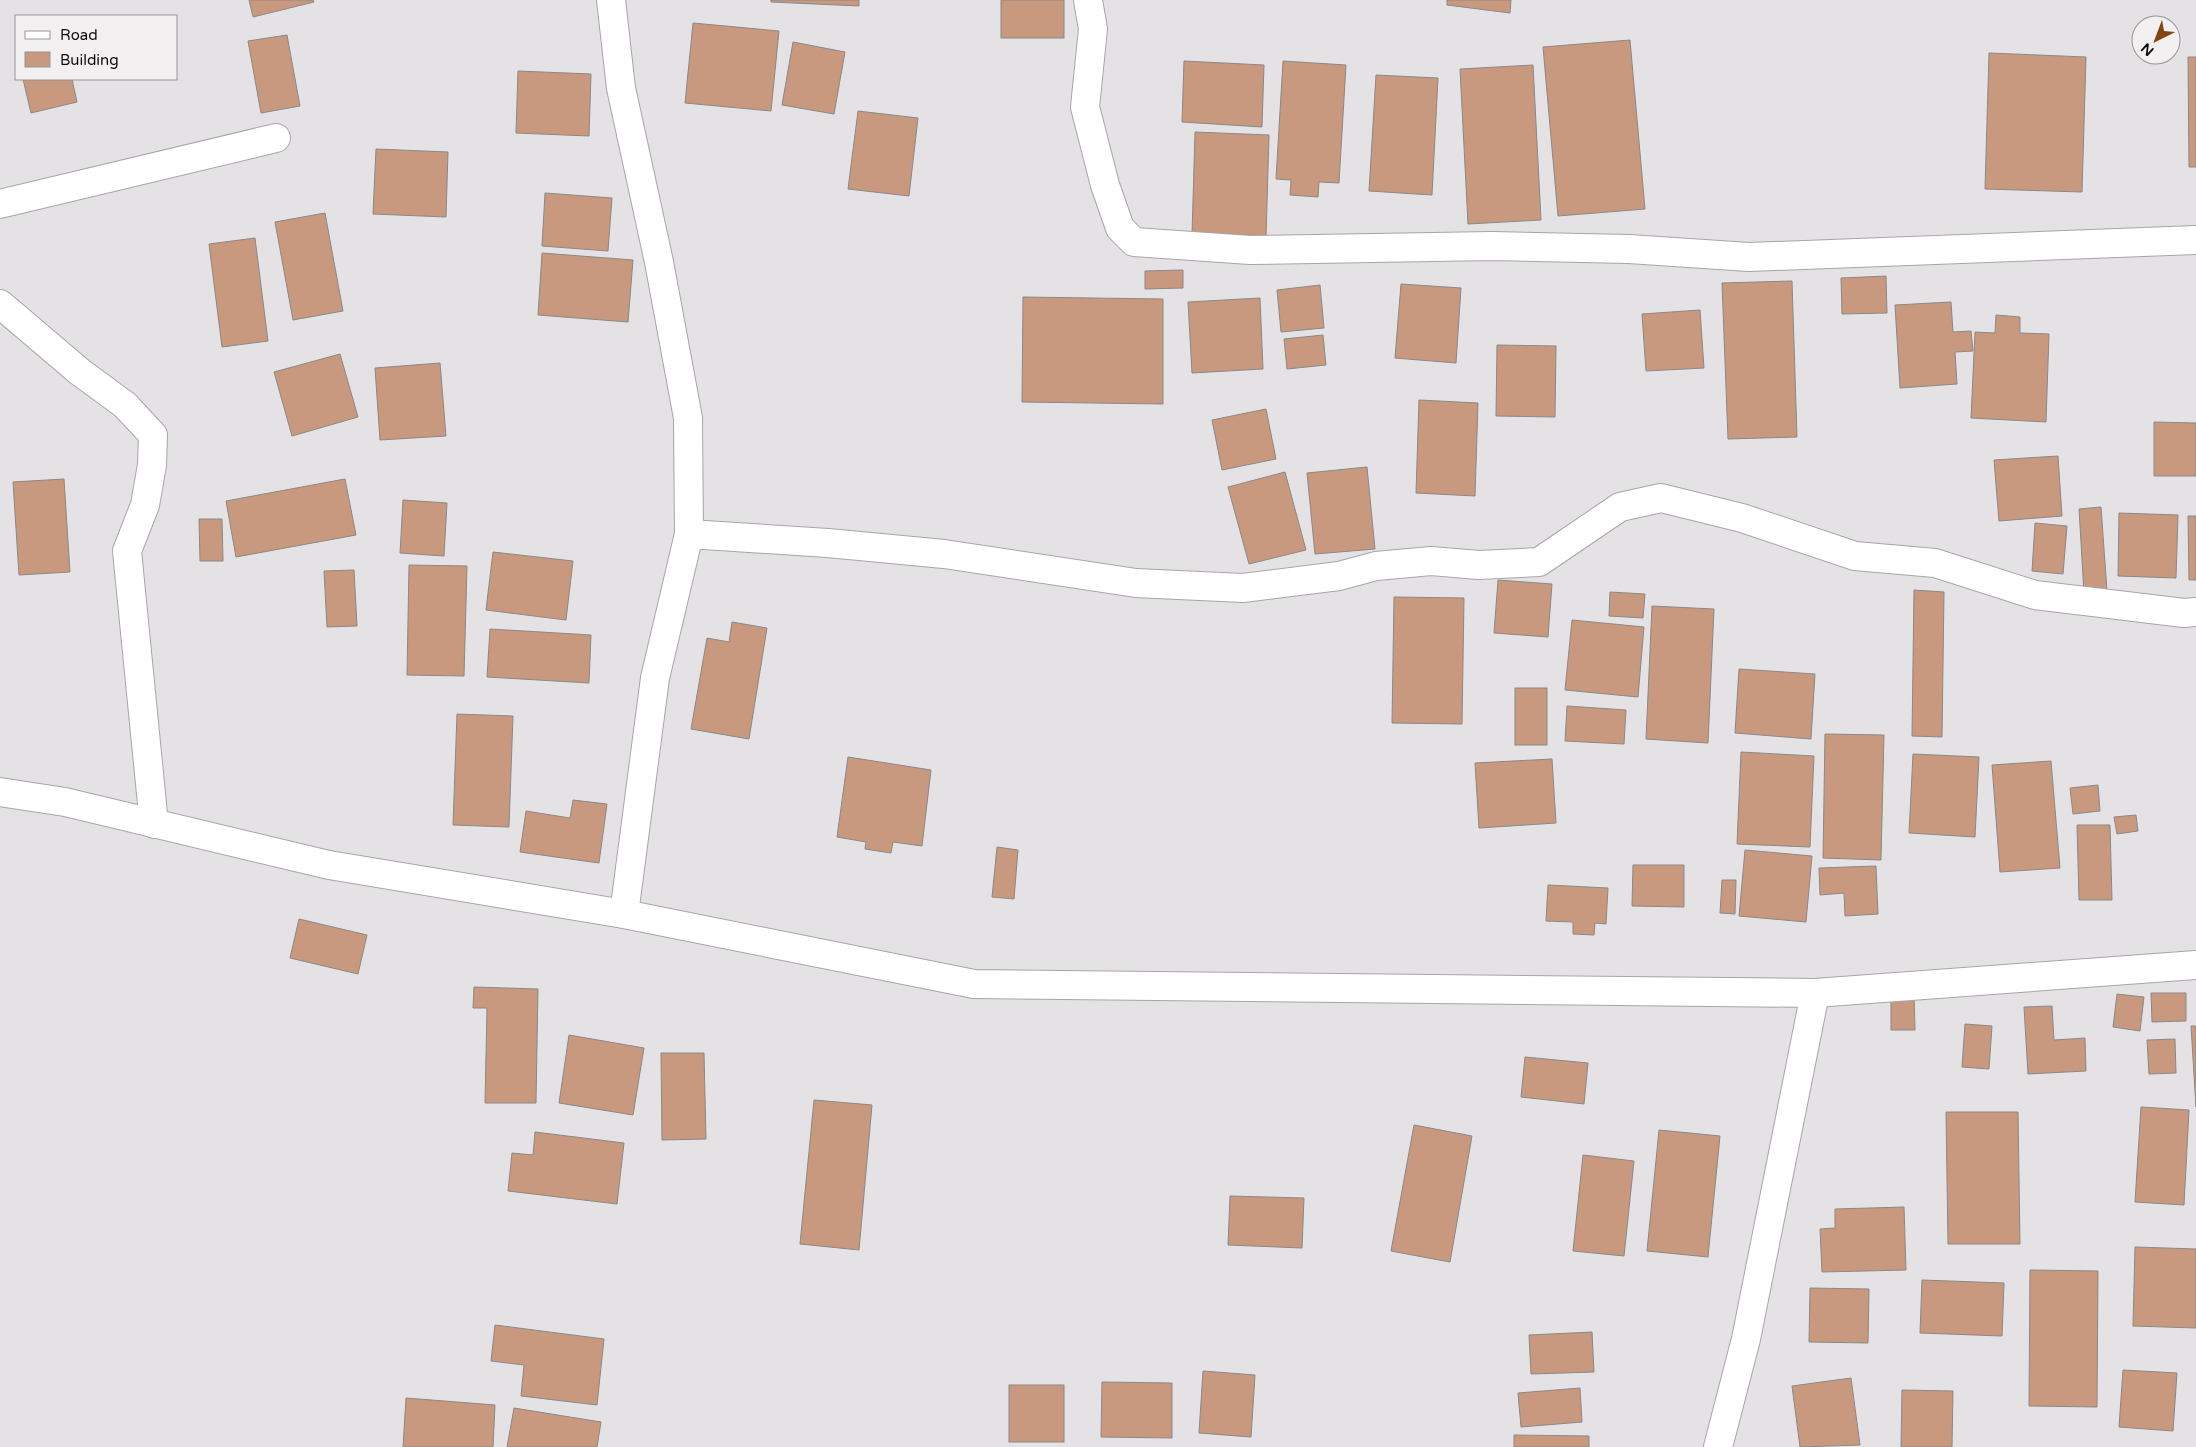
<svg xmlns="http://www.w3.org/2000/svg" width="2196" height="1447" font-family="'Varela Round',sans-serif">
  <style>
    .building { fill: #c8997e; stroke: #8b8886 }
    .lines { fill: none; stroke-linecap: round; stroke-linejoin: round }
    .street-casing { stroke: #a8a5a8; stroke-width: 30 }
    .secondary-casing { stroke: #a8a5a8; stroke-width: 30 }
    .street { stroke: #fff; stroke-width: 28 }
    .secondary { stroke: #fff; stroke-width: 28 }
  </style>
  <rect width="100%" height="100%" fill="#e5e2e5"/>
  <g class="building">
    <path d="M249,0H313L314,2L253,17Z"/>
    <path d="M771,0H859V6L771,2Z"/>
    <rect x="1001" y="0" width="63" height="38"/>
    <path d="M1447,0H1511L1510,13L1447,5Z"/>
    <path d="M693,23L779,31L771,111L685,103Z"/>
    <path d="M287,35L300,106L261,113L248,41Z"/>
    <path d="M1630,40L1645,209L1558,216L1543,47Z"/>
    <path d="M793,42L845,52L834,114L782,105Z"/>
    <path d="M1989,53L2086,57L2082,192L1985,189Z"/>
    <path d="M2188,57H2196V167H2189Z"/>
    <path d="M1184,61L1264,65L1262,127L1182,122Z"/>
    <path d="M1283,61L1346,65L1339,183L1319,182L1318,197L1290,195L1291,180L1276,179Z"/>
    <path d="M1533,65L1541,220L1468,224L1460,69Z"/>
    <path d="M518,71L591,74L589,136L516,133Z"/>
    <path d="M1376,75L1438,78L1432,195L1369,191Z"/>
    <path d="M23,79H72L77,102L31,113Z"/>
    <path d="M858,111L918,118L909,196L848,189Z"/>
    <path d="M1195,132L1269,135L1266,238L1192,235Z"/>
    <path d="M376,149L448,152L446,217L373,214Z"/>
    <path d="M545,193L612,198L608,251L542,246Z"/>
    <path d="M325,213L343,311L293,320L275,222Z"/>
    <path d="M255,238L268,341L222,347L209,244Z"/>
    <path d="M542,253L633,260L628,322L538,315Z"/>
    <path d="M1183,270V288L1145,289V271Z"/>
    <path d="M1886,276L1887,313L1842,314L1841,278Z"/>
    <path d="M1792,281L1797,437L1728,439L1722,283Z"/>
    <path d="M1401,284L1461,288L1456,363L1395,358Z"/>
    <path d="M1320,285L1324,328L1281,332L1277,290Z"/>
    <path d="M1023,297L1163,299V404L1022,402Z"/>
    <path d="M1260,298L1263,369L1192,373L1188,302Z"/>
    <path d="M1951,302L1953,332L1971,331L1973,351L1955,352L1957,384L1900,388L1895,305Z"/>
    <path d="M1700,310L1704,368L1646,371L1642,314Z"/>
    <path d="M1996,315L2020,317V333L2049,334L2046,422L1971,418L1975,332L1995,333Z"/>
    <path d="M1323,335L1326,365L1287,369L1284,339Z"/>
    <path d="M1497,345L1556,346L1555,417L1496,416Z"/>
    <path d="M340,354L358,417L292,436L274,372Z"/>
    <path d="M440,363L446,436L380,440L375,368Z"/>
    <path d="M1419,400L1478,403L1475,496L1416,493Z"/>
    <path d="M1266,409L1276,459L1222,470L1212,420Z"/>
    <path d="M2154,422L2196,423V476H2154Z"/>
    <path d="M2058,456L2062,516L1999,521L1994,460Z"/>
    <path d="M1367,467L1375,549L1315,554L1307,473Z"/>
    <path d="M1285,472L1306,550L1249,564L1228,487Z"/>
    <path d="M64,479L70,572L19,575L13,482Z"/>
    <path d="M345,479L356,535L236,557L226,501Z"/>
    <path d="M403,500L447,503L444,556L400,553Z"/>
    <path d="M2101,507L2107,591L2084,593L2079,509Z"/>
    <path d="M2119,513L2178,515L2176,578L2118,576Z"/>
    <path d="M2188,516H2196V580H2189Z"/>
    <path d="M199,519H222L223,561H200Z"/>
    <path d="M2035,523L2067,526L2063,574L2032,571Z"/>
    <path d="M493,552L573,561L566,620L486,610Z"/>
    <path d="M409,565L467,566L464,676L407,675Z"/>
    <path d="M354,570L357,626L327,627L324,571Z"/>
    <path d="M1498,580L1552,584L1548,637L1494,633Z"/>
    <path d="M1914,590L1944,592L1942,737L1912,736Z"/>
    <path d="M1610,592L1645,594L1643,618L1609,616Z"/>
    <path d="M1394,597L1464,598L1462,724L1392,723Z"/>
    <path d="M1652,606L1714,609L1708,743L1646,739Z"/>
    <path d="M1572,620L1644,627L1638,697L1565,690Z"/>
    <path d="M732,622L767,628L749,739L691,729L707,638L729,642Z"/>
    <path d="M490,629L591,635L589,683L487,677Z"/>
    <path d="M1739,669L1815,674L1811,739L1735,733Z"/>
    <rect x="1515" y="688" width="32" height="57"/>
    <path d="M1567,706L1626,710L1624,744L1565,741Z"/>
    <path d="M457,714L513,716L509,827L453,825Z"/>
    <path d="M1825,734L1884,735L1881,860L1823,858Z"/>
    <path d="M1741,752L1814,756L1810,847L1737,844Z"/>
    <path d="M1913,754L1979,757L1975,837L1909,833Z"/>
    <path d="M848,757L931,770L922,846L893,842L891,853L865,849L866,842L837,837Z"/>
    <path d="M1552,759L1556,823L1479,828L1475,763Z"/>
    <path d="M2051,761L2060,868L2000,872L1992,765Z"/>
    <path d="M2098,785L2100,811L2073,814L2070,788Z"/>
    <path d="M573,800L607,804L599,863L520,852L526,811L570,818Z"/>
    <path d="M2136,815L2138,831L2117,834L2114,817Z"/>
    <path d="M2077,825H2110L2112,900H2079Z"/>
    <path d="M997,847L1018,850L1014,899L992,897Z"/>
    <path d="M1745,850L1812,856L1806,922L1739,916Z"/>
    <path d="M1633,865H1684V907L1632,906Z"/>
    <path d="M1876,866L1878,914L1845,916L1844,893L1820,895L1819,868Z"/>
    <path d="M1722,880H1736L1735,914L1720,913Z"/>
    <path d="M1548,885L1608,888L1606,924L1595,923L1594,935L1573,934V922L1546,921Z"/>
    <path d="M299,919L367,935L358,974L290,958Z"/>
    <path d="M474,987L538,989L536,1103H485L487,1008H473Z"/>
    <path d="M1891,992H1914L1915,1030H1891Z"/>
    <path d="M2151,993H2186V1021L2152,1022Z"/>
    <path d="M2117,994L2144,997L2140,1031L2113,1027Z"/>
    <path d="M2052,1006L2054,1040L2085,1038L2086,1071L2028,1074L2024,1007Z"/>
    <path d="M1965,1024L1992,1026L1989,1069L1962,1067Z"/>
    <path d="M2191,1026H2196V1107Z"/>
    <path d="M569,1035L644,1048L633,1115L559,1103Z"/>
    <path d="M2175,1039L2176,1073L2149,1074L2147,1040Z"/>
    <path d="M661,1053H704L706,1139L662,1140Z"/>
    <path d="M1525,1057L1588,1063L1584,1104L1521,1097Z"/>
    <path d="M814,1100L872,1105L859,1250L800,1244Z"/>
    <path d="M2141,1107L2189,1110L2184,1205L2135,1202Z"/>
    <path d="M1946,1112H2018L2020,1244H1948Z"/>
    <path d="M1414,1125L1472,1136L1450,1262L1391,1251Z"/>
    <path d="M1659,1130L1720,1136L1708,1257L1647,1251Z"/>
    <path d="M535,1132L624,1143L617,1204L508,1191L512,1153L533,1155Z"/>
    <path d="M1583,1155L1634,1161L1624,1256L1573,1251Z"/>
    <path d="M1230,1196L1304,1198L1302,1248L1228,1245Z"/>
    <path d="M1904,1207L1906,1270L1822,1272L1820,1229L1835,1228V1209Z"/>
    <path d="M2135,1247L2196,1249V1328L2133,1326Z"/>
    <path d="M2030,1270L2098,1271L2097,1407L2029,1406Z"/>
    <path d="M1922,1280L2004,1283L2002,1336L1920,1333Z"/>
    <path d="M1810,1288L1869,1289L1868,1343L1809,1342Z"/>
    <path d="M495,1325L604,1339L597,1405L521,1396L524,1365L491,1361Z"/>
    <path d="M1592,1332L1594,1372L1531,1374L1529,1335Z"/>
    <path d="M2123,1370L2177,1373L2173,1431L2119,1427Z"/>
    <path d="M1203,1371L1255,1375L1251,1437L1199,1433Z"/>
    <path d="M1851,1378L1860,1445L1800,1447L1792,1386Z"/>
    <path d="M1102,1382L1172,1383V1438L1101,1437Z"/>
    <rect x="1009" y="1385" width="55" height="57"/>
    <path d="M1580,1388L1582,1422L1521,1427L1518,1393Z"/>
    <path d="M1902,1390L1953,1391L1952,1447H1901Z"/>
    <path d="M406,1398L495,1405L493,1447H403Z"/>
    <path d="M514,1408L601,1422L597,1447H507Z"/>
    <path d="M1514,1435L1589,1436V1447H1514Z"/>
  </g>
  <g class="lines">
    <g class="street-casing">
      <g id="street">
        <path d="M611,0L621,88L659,262L688,418L689,534L655,678L624,914"/>
        <path d="M1088,0L1093,29L1085,107L1105,185L1120,228L1134,242L1250,250L1492,246L1629,249L1749,257L2196,240"/>
        <path d="M0,204L276,138"/>
        <path d="M0,304L80,372L125,405L153,435L152,465L145,505L127,551L154,824"/>
        <path d="M689,534L828,543L944,554L1136,583L1243,588L1339,576L1376,566L1431,561L1479,565L1539,562L1620,507L1661,498L1742,518L1855,556L1935,563L2035,595L2184,613L2196,612"/>
        <path d="M1718,1447L1746,1339L1815,993"/>
      </g>
    </g>
    <g class="secondary-casing">
      <path id="secondary" d="M0,792L65,802L329,865L624,914L974,984L1815,993L2196,965"/>
    </g>
    <use href="#street" class="street"/>
    <use href="#secondary" class="secondary"/>
  </g>
  <rect x="15" y="15" width="162" height="65" fill="#f3f0f2" stroke="#979496"/>
  <rect x="25" y="31" width="25" height="8" fill="#ffffff" stroke="#979496"/>
  <text x="60" y="40" font-size="15" fill="#0c0b0c">Road</text>
  <rect x="25" y="52" width="25" height="15" fill="#c8997e" stroke="#979496"/>
  <text x="60" y="65" font-size="15" fill="#0c0b0c">Building</text>
  <g transform="translate(2156 40) rotate(222)"><circle r="24" fill="#f3f0f2" stroke="#979496"/>
  <path d="M0-4L9 19L0 12L-9 19Z" fill="#85460c"/>
  <text y="-8" font-size="14" font-weight="bold" text-anchor="middle" fill="#0c0b0c">N</text>
  </g>
</svg>
